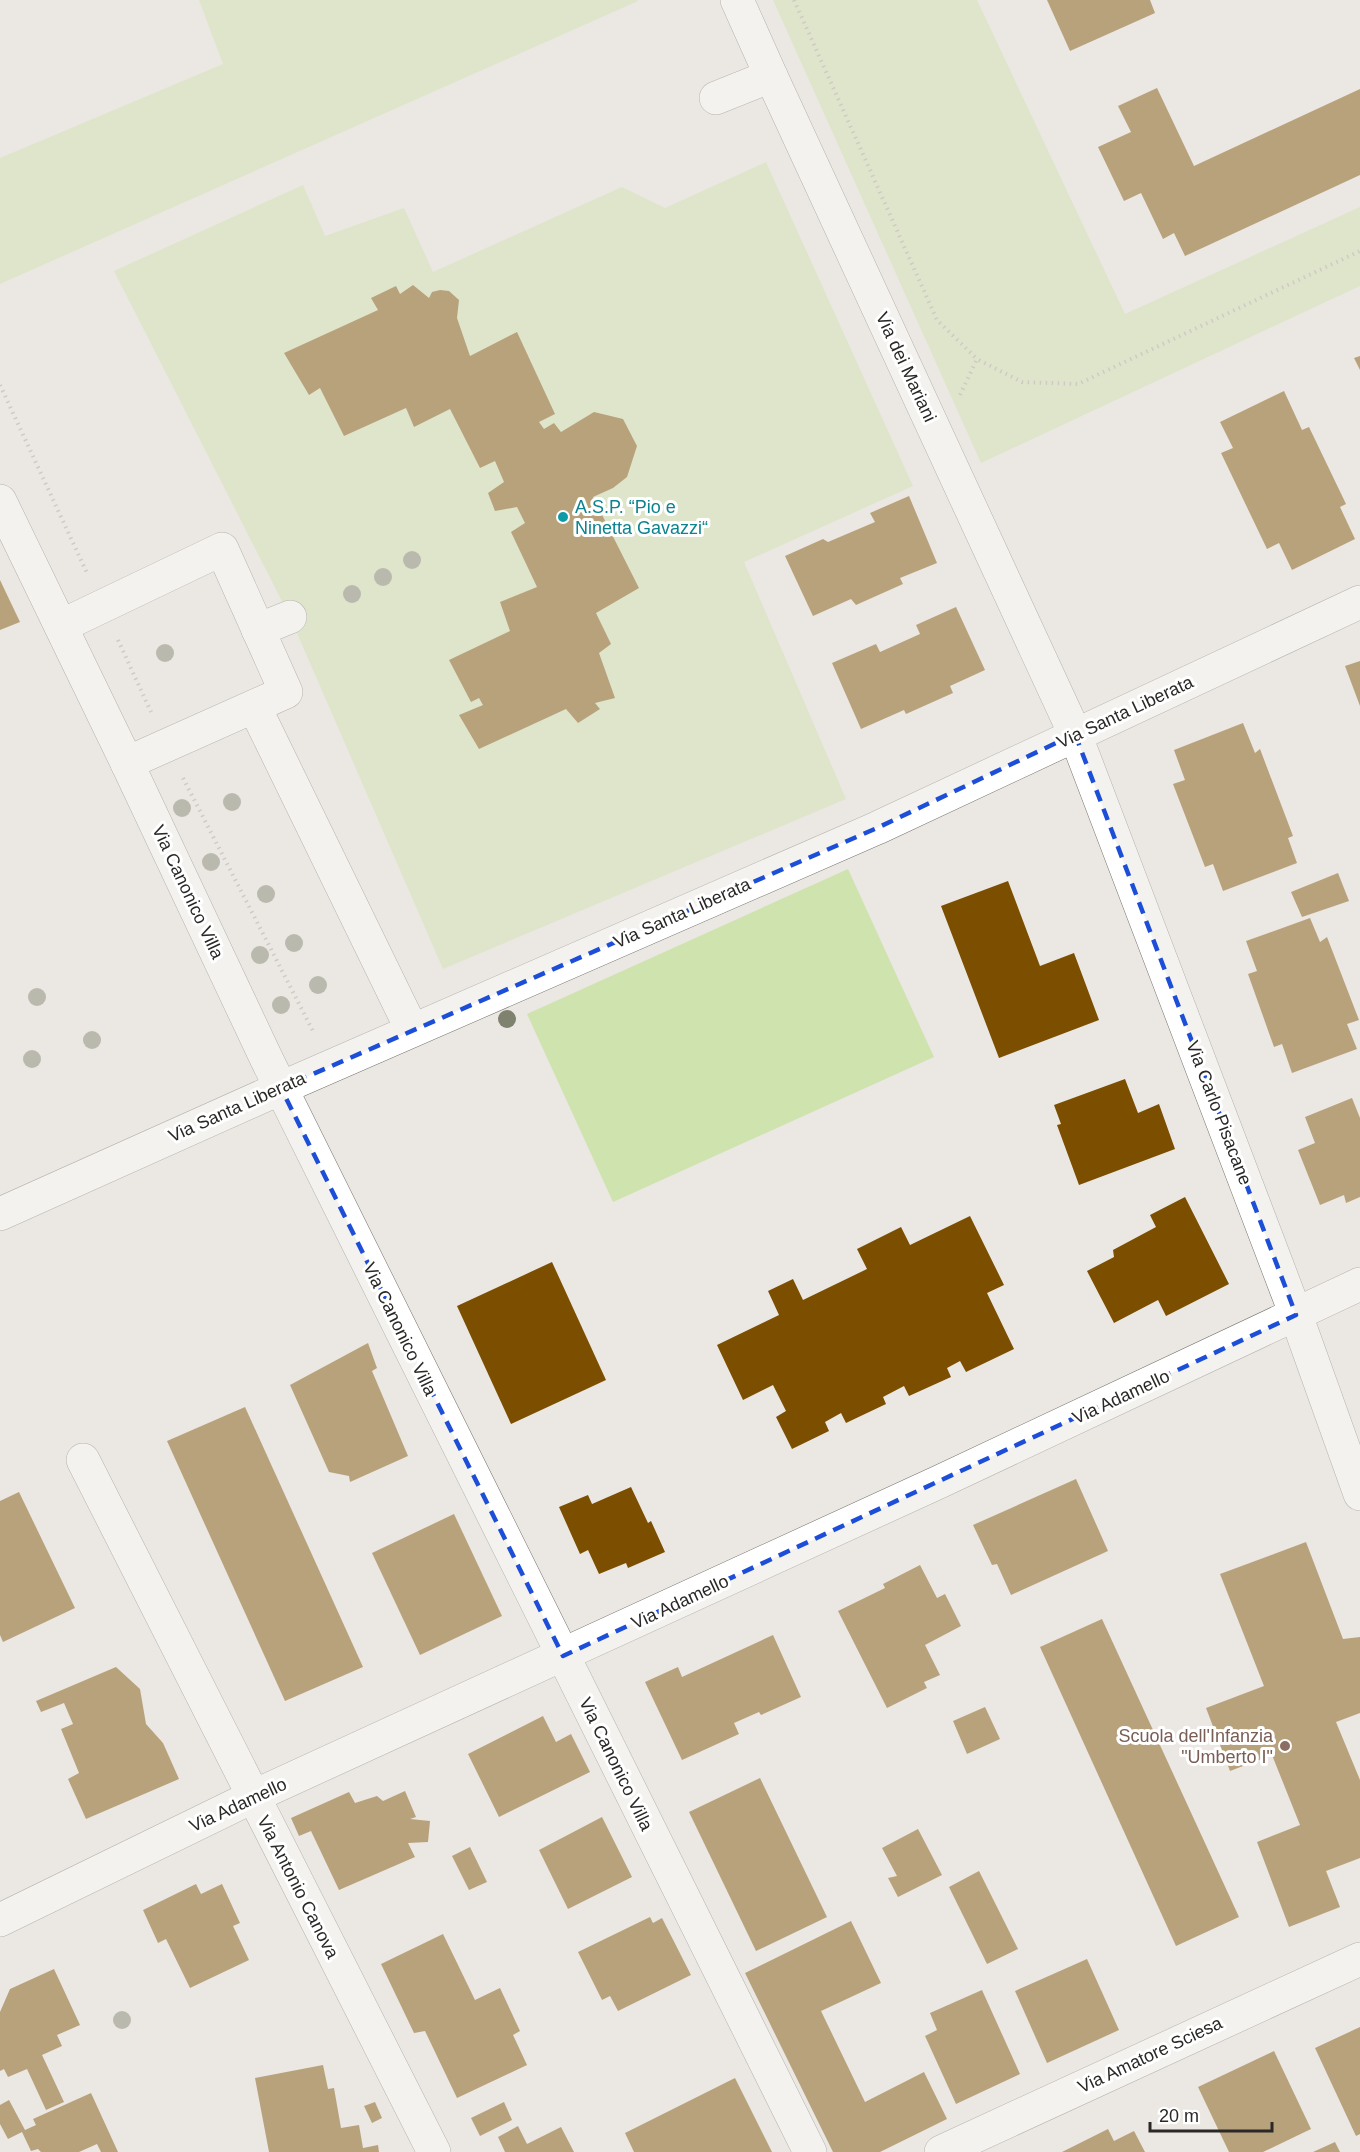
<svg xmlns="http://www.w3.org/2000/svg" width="1360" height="2152" font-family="Helvetica,sans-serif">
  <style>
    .green { fill: #cfe3af }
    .building { fill: #7b4e00 }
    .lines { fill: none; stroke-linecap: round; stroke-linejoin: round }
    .minor-casing { stroke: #77746f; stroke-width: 34 }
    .path { stroke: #aba8a4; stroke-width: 4; stroke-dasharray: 1.5 4.5; stroke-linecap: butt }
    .minor { stroke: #fff; stroke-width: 33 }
    .tree { fill: #7f826f }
    .marked { fill: none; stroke: #1d4ed8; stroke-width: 4.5; stroke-dasharray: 12 8; stroke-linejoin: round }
    .culture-dot { fill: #0f9aa8; stroke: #fff; stroke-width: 2 }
    .education-dot { fill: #8d6e63; stroke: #fff; stroke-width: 2 }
    .labels { text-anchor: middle; stroke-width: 6; stroke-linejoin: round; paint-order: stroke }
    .street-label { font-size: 18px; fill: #2a2927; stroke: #fff }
    .culture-label { font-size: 18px; fill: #0d838f; stroke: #fff; text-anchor: start }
    .education-label { font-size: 18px; fill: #785e54; stroke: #fff; text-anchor: end }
  </style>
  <rect width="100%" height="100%" fill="#ebe7e2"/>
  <g class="green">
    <path d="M199,0H637L638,1L0,284V158L223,64Z"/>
    <path d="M773,0H977L1125,314L1360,207V286L981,463Z"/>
    <path d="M766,162L913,486L744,562L846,799L443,969L290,617L114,271L303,185L325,236L404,208L433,272L622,187L665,208Z"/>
    <path d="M848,869L934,1057L613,1202L527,1014Z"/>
  </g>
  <g class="building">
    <path d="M1047,0H1150L1155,13L1070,51Z"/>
    <path d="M1157,88L1194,166L1360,89V175L1185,256L1174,233L1163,239L1141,193L1124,201L1098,147L1131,132L1118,106Z"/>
    <path d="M413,285L429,298L432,292L440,290L449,291L459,300L457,318L470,356L517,332L555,414L539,422L544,429L554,423L561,432L594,412L623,419L637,446L627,477L613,488L593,497L639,588L596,613L611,644L599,653L615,698L595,703L600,709L578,723L566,709L479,749L459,715L483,705L479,698L471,702L449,660L510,631L500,602L537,587L511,532L525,523L517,507L495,511L488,493L504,482L495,461L480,468L450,409L414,427L406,408L344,436L320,388L309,395L284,353L378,310L371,298L396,286L400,294Z"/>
    <path d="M1360,356V370L1354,358Z"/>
    <path d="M1284,391L1302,430L1309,427L1346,504L1340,507L1355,539L1292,570L1279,543L1267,549L1221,453L1233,448L1220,422Z"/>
    <path d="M909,496L937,563L900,578L903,584L856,605L851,599L813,616L785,556L823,539L828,542L875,522L870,513Z"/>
    <path d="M0,580L20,622L0,630Z"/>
    <path d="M956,607L985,670L950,686L953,693L906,714L904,710L861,729L832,663L876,644L880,652L920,634L916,625Z"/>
    <path d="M1360,661V706L1345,666Z"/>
    <path d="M1243,723L1255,753L1260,749L1293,836L1288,838L1297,863L1223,891L1213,864L1205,867L1173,784L1185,780L1174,750Z"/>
    <path d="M1338,873L1349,901L1302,917L1291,892Z"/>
    <path d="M1008,881L1040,966L1074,953L1099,1020L999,1058L941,906Z"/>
    <path d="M1310,918L1320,942L1327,937L1359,1020L1347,1024L1357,1049L1292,1073L1282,1044L1274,1047L1248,974L1257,971L1246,941Z"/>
    <path d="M1125,1079L1138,1113L1159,1104L1175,1149L1079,1185L1057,1125L1061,1124L1054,1105Z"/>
    <path d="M1352,1098L1360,1118V1197L1346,1203L1344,1195L1320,1205L1298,1150L1315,1143L1305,1117Z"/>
    <path d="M1185,1197L1229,1284L1166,1316L1158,1300L1114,1323L1087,1271L1114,1257L1113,1250L1156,1227L1150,1215Z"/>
    <path d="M970,1216L1004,1285L987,1293L1014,1349L966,1372L960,1361L947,1368L951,1377L909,1396L904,1386L883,1397L886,1404L846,1423L841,1413L825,1422L829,1431L792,1449L776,1417L786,1411L773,1385L743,1400L717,1345L779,1315L768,1291L793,1279L803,1300L867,1269L857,1249L901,1227L910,1245Z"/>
    <path d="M552,1262L606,1380L511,1424L457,1306Z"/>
    <path d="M368,1343L377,1368L372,1371L408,1456L350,1482L349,1476L329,1472L290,1385Z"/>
    <path d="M245,1407L363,1667L285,1701L167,1441Z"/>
    <path d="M1076,1479L1108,1551L1011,1595L997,1564L992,1565L973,1525Z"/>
    <path d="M631,1487L648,1523L651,1521L665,1552L628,1568L626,1563L599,1574L588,1550L580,1554L559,1507L588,1495L592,1504Z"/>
    <path d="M19,1492L75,1608L3,1642L0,1635V1501Z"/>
    <path d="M454,1514L502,1616L420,1655L372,1553Z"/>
    <path d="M1306,1542L1343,1639L1360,1637V1713L1336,1722L1360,1780V1858L1326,1871L1340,1907L1289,1927L1257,1842L1300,1825L1272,1755L1230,1771L1206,1708L1264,1686L1220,1574Z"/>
    <path d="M920,1565L937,1598L945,1594L961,1626L925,1645L940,1675L924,1682L927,1688L887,1708L838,1611L885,1588L883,1584Z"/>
    <path d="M1102,1619L1239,1917L1176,1946L1040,1647Z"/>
    <path d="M773,1635L801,1697L761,1715L759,1712L734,1723L739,1734L682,1760L645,1682L678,1667L682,1677Z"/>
    <path d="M116,1667L140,1689L146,1724L163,1743L179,1779L86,1819L68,1779L79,1773L61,1729L73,1724L64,1703L41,1712L36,1701Z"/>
    <path d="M985,1707L1000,1739L967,1754L953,1721Z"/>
    <path d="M543,1716L556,1742L571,1734L590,1772L499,1817L468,1754Z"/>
    <path d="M760,1778L827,1917L756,1951L689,1812Z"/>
    <path d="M405,1791L416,1817L410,1819L430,1821L428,1842L408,1843L415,1857L339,1890L311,1831L299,1836L291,1818L349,1792L355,1803L377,1796L383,1801Z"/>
    <path d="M602,1817L632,1877L568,1909L539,1850Z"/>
    <path d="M918,1829L942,1875L898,1897L888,1878L897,1876L882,1848Z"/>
    <path d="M470,1847L487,1882L469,1890L452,1856Z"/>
    <path d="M979,1871L1018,1949L987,1964L949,1887Z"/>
    <path d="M196,1884L201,1894L222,1884L240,1923L233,1926L249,1960L190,1988L166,1939L158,1943L143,1910Z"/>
    <path d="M650,1917L653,1923L662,1918L691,1975L618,2011L610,1996L602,2000L578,1952Z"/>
    <path d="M851,1921L881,1983L821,2011L865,2102L924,2072L947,2119L880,2152H833L745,1973Z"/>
    <path d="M443,1934L475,2000L500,1988L520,2031L513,2035L527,2065L457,2098L425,2031L414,2033L381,1964Z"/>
    <path d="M1087,1959L1119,2030L1047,2063L1015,1991Z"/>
    <path d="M54,1969L80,2025L57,2035L62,2046L42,2055L64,2102L46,2110L27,2069L8,2077L4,2069L0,2071V2012L10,1989Z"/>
    <path d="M982,1990L1020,2074L956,2104L925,2036L937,2030L930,2013Z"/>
    <path d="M1360,2027V2134L1356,2136L1315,2048Z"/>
    <path d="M1274,2051L1311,2129L1263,2152H1229L1198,2087Z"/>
    <path d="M323,2065L328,2089L334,2088L341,2128L359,2125L363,2148L378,2145L379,2152H269L255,2078Z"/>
    <path d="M735,2078L772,2152H634L625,2133Z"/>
    <path d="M91,2093L118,2152H101L97,2144L79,2152H41L38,2149L31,2151L22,2132L8,2139L0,2124V2105L9,2100L25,2130L36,2125L33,2119Z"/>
    <path d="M375,2102L382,2118L372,2123L364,2106Z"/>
    <path d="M504,2102L512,2120L480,2136L471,2118Z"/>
    <path d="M518,2126L527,2144L561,2127L574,2152H505L498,2137Z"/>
    <path d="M1108,2129L1114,2141L1134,2131L1145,2152H1062Z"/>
    <path d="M1335,2142L1340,2152H1313Z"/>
  </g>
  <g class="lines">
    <g class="minor-casing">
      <g id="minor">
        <path d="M737,0L771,76L1075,734L1296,1315L1360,1494"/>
        <path d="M716,98L771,76"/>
        <path d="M0,501L127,763L267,1060L810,2152"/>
        <path d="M61,626L222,549L286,692L127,763"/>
        <path d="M258,630L290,617"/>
        <path d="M255,708L412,1030"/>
        <path d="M0,1214L281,1088L877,828L1360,602"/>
        <path d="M83,1460L434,2152"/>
        <path d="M0,1920L252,1797L939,1482L1360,1284"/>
        <path d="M941,2152L1360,1959"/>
      </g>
    </g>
    <g class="path">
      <path d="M794,0L937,320L977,359"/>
      <path d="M0,385L87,573"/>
      <path d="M960,395L977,359L1022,382L1078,384L1360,251"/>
      <path d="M118,640L151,712"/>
      <path d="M183,778L314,1033"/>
    </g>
    <use href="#minor" class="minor"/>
  </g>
  <g class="tree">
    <circle cx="412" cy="560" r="9"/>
    <circle cx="383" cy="577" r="9"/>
    <circle cx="352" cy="594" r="9"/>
    <circle cx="165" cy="653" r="9"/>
    <circle cx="232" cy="802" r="9"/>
    <circle cx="182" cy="808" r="9"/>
    <circle cx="211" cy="862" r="9"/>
    <circle cx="266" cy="894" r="9"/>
    <circle cx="294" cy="943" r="9"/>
    <circle cx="260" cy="955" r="9"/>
    <circle cx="318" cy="985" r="9"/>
    <circle cx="37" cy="997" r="9"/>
    <circle cx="281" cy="1005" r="9"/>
    <circle cx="507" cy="1019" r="9"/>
    <circle cx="92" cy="1040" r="9"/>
    <circle cx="32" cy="1059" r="9"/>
    <circle cx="122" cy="2020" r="9"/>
  </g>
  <path d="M0 0H1360V2152H0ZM1075,734L1296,1315L563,1656L281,1088L877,828Z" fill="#ebe7e2" fill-opacity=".55" fill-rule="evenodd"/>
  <path class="marked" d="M1075,734L1296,1315L563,1656L281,1088L877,828Z"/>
  <circle class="culture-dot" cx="563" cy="517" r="6"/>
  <circle class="education-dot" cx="1285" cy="1746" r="6"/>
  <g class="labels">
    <g class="street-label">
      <text transform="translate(906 367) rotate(65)" y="6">Via dei Mariani</text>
      <text transform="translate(1125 712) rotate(-25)" y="6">Via Santa Liberata</text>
      <text transform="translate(188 892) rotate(65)" y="6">Via Canonico Villa</text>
      <text transform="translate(682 913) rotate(-24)" y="6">Via Santa Liberata</text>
      <text transform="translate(237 1107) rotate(-24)" y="6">Via Santa Liberata</text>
      <text transform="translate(1219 1113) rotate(69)" y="6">Via Carlo Pisacane</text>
      <text transform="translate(400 1329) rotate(64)" y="6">Via Canonico Villa</text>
      <text transform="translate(1121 1397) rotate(-25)" y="6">Via Adamello</text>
      <text transform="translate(680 1602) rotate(-25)" y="6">Via Adamello</text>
      <text transform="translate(616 1764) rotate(64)" y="6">Via Canonico Villa</text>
      <text transform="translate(238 1805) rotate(-25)" y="6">Via Adamello</text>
      <text transform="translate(298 1887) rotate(63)" y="6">Via Antonio Canova</text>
      <text transform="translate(1150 2055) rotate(-25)" y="6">Via Amatore Sciesa</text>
    </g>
    <g class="culture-label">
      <text x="575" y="513">A.S.P. “Pio e<tspan x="575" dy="21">Ninetta Gavazzi“</tspan></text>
    </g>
    <g class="education-label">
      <text x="1273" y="1742">Scuola dell'Infanzia<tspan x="1273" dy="21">"Umberto I"</tspan></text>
    </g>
  </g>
  <path d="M1150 2122v9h122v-9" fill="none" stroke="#2a2927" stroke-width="3"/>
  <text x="1159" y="2122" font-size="18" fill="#2a2927" stroke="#ffffff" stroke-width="4.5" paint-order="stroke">20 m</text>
</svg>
